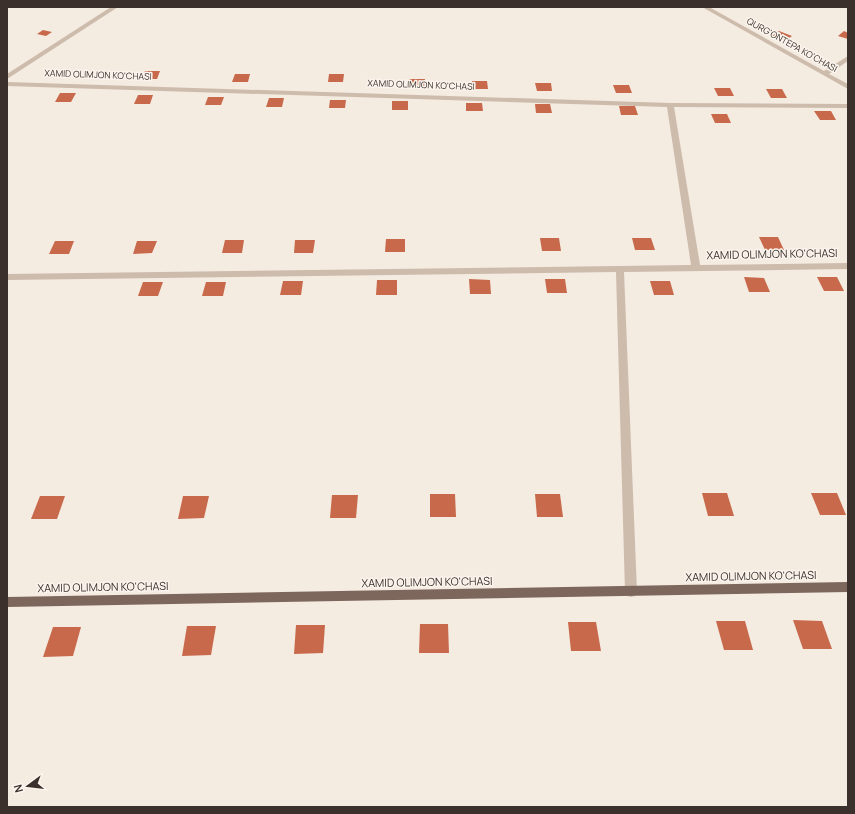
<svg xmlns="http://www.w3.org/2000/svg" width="855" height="814" font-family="Manrope,sans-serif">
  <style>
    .building { fill: #c8694b }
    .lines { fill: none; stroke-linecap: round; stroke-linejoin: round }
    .minor { fill: #cdbbac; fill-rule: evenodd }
    .major { fill: #7d675c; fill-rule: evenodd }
    .labels { text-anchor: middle; stroke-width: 3; stroke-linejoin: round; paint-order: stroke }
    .far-street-label { font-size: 9px; fill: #3b302b; stroke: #fbf5ee }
    .street-label { font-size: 11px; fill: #3b302b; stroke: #fbf5ee }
  </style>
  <rect width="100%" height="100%" fill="#f4ebe1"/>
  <g class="building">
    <path d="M43,30L52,32L46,36L37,34Z"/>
    <path d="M779,31L792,36L785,41L772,36Z"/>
    <path d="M844,31L848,33V39L838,36Z"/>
    <path d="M145,71H160L157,79H142Z"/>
    <path d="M235,74H250L248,82H232Z"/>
    <path d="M329,74H344L343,82H328Z"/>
    <path d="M409,79H425L424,87H409Z"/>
    <path d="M472,81H487L488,89H472Z"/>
    <path d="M535,83H551L552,91H537Z"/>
    <path d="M613,85H629L632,93H616Z"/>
    <path d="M714,88H730L734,96H718Z"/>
    <path d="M766,89H782L787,98H771Z"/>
    <path d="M60,93H76L71,102H55Z"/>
    <path d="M138,95H153L150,104H134Z"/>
    <path d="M208,97H224L221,105H205Z"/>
    <path d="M269,98H284L282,107H266Z"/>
    <path d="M330,100H346L345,108H329Z"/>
    <rect x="392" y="101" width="16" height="9"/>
    <path d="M466,103H482L483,111H466Z"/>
    <path d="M535,104H550L552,113H536Z"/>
    <path d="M619,106H635L638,115H621Z"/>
    <path d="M814,111H831L836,120H820Z"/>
    <path d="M711,114H727L731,123H715Z"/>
    <path d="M759,237H778L784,250H765Z"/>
    <path d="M540,238H559L561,251H542Z"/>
    <path d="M632,238H651L655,250H635Z"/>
    <path d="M386,239H405V252H385Z"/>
    <path d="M225,240H244L242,253H222Z"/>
    <path d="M295,240H315L313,253H294Z"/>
    <path d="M55,241H74L69,254H49Z"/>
    <path d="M137,241H157L152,253L133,254Z"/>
    <path d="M744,277L764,278L770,292H749Z"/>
    <path d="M817,277H837L844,291H824Z"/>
    <path d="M469,279L490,280L491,294H470Z"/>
    <path d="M545,279H565L567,293H547Z"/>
    <path d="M377,280H397V295H376Z"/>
    <path d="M283,281H303L301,295H280Z"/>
    <path d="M650,281H670L674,295H654Z"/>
    <path d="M143,282H163L158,296H138Z"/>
    <path d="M206,282H226L223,296H202Z"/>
    <path d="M702,493H727L734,516H708Z"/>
    <path d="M811,493H837L846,515H820Z"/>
    <path d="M430,494H455L456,517H430Z"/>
    <path d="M535,494H560L563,517H537Z"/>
    <path d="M332,495H358L356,518H330Z"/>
    <path d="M40,496H65L57,519H31Z"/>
    <path d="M183,496H209L204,518L178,519Z"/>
    <path d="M793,620L822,621L832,649H803Z"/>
    <path d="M716,621H745L753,650H724Z"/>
    <path d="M568,622H596L601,651H571Z"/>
    <path d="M420,624H448L449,653H419Z"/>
    <path d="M296,625H325L323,653L294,654Z"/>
    <path d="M187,626H216L211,655L182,656Z"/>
    <path d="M53,627H81L73,656L43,657Z"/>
  </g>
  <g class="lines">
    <g class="minor">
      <path d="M111,7H118L7,79V74Z"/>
      <path d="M702,7H709L824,71L848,56V61L829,74L848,84V89Z"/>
      <path d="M7,82L670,103L848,104V108L674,107L700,265L848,263V269L624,272L637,592L635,596L631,597L627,596L625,592L616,272L7,280V274L691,265L667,107L7,86Z"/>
    </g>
    <path class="major" d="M848,582V592L7,607V597Z"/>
  </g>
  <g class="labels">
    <g class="far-street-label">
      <text transform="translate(792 45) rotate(29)" y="3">QURG'ONTEPA KO'CHASI</text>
      <text transform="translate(98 75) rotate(2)" y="3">XAMID OLIMJON KO'CHASI</text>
      <text transform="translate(421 85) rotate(2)" y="3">XAMID OLIMJON KO'CHASI</text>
    </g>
    <g class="street-label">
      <text transform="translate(772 254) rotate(-1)" y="4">XAMID OLIMJON KO'CHASI</text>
      <text transform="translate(751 576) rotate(-1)" y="4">XAMID OLIMJON KO'CHASI</text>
      <text transform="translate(427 582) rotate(-1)" y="4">XAMID OLIMJON KO'CHASI</text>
      <text transform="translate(103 587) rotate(-1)" y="4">XAMID OLIMJON KO'CHASI</text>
    </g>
  </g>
  <rect width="855" height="814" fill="none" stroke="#3b302b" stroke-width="16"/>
  <g transform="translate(28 786) rotate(255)" stroke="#fbf5ee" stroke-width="3" paint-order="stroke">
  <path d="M0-3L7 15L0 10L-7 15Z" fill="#3b302b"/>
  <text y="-6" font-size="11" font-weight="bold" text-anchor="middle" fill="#3b302b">N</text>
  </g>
</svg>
